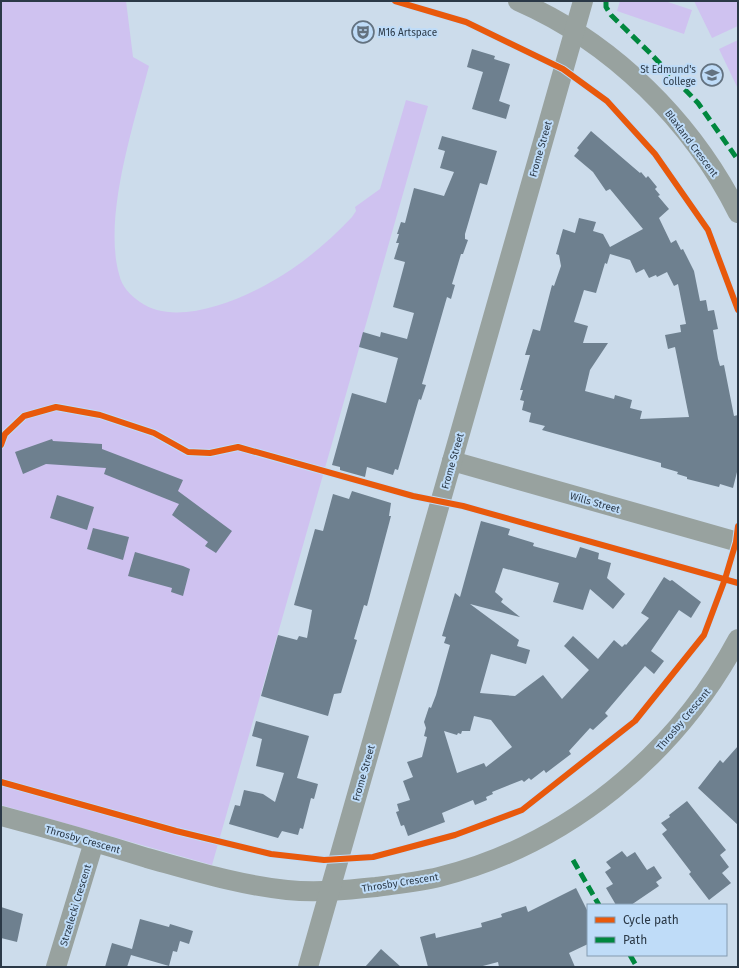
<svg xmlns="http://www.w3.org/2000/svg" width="739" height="968" font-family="'Fira Sans',sans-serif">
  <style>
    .green { fill: #cfc2f0 }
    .building { fill: #6e808f; fill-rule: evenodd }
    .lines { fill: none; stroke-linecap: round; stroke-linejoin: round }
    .minor { stroke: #98a29f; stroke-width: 20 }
    .quiet { stroke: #00873e; stroke-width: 5; stroke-dasharray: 10 5; stroke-linecap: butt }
    .cycleway-casing { stroke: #bfdcf8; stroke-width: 8 }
    .cycleway { stroke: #e8590c; stroke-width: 6 }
    .labels { text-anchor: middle; stroke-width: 4; stroke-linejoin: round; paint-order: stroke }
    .poi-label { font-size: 10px; fill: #2b3947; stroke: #bfdcf8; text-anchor: start }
    .street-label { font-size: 10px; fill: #2b3947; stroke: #bfdcf8 }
  </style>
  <rect width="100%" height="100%" fill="#ccdceb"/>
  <g class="green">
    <path d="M1,1H126L133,57L149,66C134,123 103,217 119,274C122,287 130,295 140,302C180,331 257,293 292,269C314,254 334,236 352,217L356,211L355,207L380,189L406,100L428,106L212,865L1,805Z"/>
    <path d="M620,1H665L692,10L684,34L617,11Z"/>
    <path d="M694,1H738V26L712,38Z"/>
    <path d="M738,40V89L719,49Z"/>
  </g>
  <g class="building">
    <path d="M472,49L495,56L494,59L510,64L499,101L510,105L506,119L472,109L483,72L467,67Z"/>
    <path d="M591,131L640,173L641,172L646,178L648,176L657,187L655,189L660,195L658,196L669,209L659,218L671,243L676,240L681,250L683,249L694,271L700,301L706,300L708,311L714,310L718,329L713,330L718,359L720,366L724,365L734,416L738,415V468L733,488L720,484L719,487L687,479V477L677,474L678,472L661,467V463L542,430L545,426L529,422L531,413L522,410L524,401L520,400L523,390H520L530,355H525L533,329L540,331L552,285L554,286L561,266L559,255L556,254L563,229L575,233L579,218L596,222L593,231L603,234L610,247L643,229L610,189L606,191L593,172L574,156L579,150L577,148ZM610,254L630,260L636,273L644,269L649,278L656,275L657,277L667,272L674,286L678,284L686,324L680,325L681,332L665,335L668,349L675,347L689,417L640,419L642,411L630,408L632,400L615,395L614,399L585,391L590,370L608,343H583L588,326L574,322L584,290L596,293L605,263L607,264Z"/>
    <path d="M442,136L497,151L487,185L480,183L465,234V239L468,240L463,254H461L452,284L455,285L451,299L447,297L422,384L426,385L421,400L419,399L418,402L398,470L395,469L393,475L367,467L365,477L340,470V467L332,465L352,393L386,403L398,358L359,347L363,332L380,337L381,332L407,339L414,313L393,307L405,262L394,259L399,243H396L399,234H397L401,222L405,223L414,188L444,196L454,172L440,168L445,151L438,149Z"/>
    <path d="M52,439L53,441L102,444V449L183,480L178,491L232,531L216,553L205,546L208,542L172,515L179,504L104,474L106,468L46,464L23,474L15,452Z"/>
    <path d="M352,491L391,503L389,516H391L367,606L364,605L354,639L357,640L341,693L334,694L328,716L261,696L278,635L297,640L299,636L307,638L312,610L294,605L315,529L323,531L333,494L349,499Z"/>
    <path d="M57,495L94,507L87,530L50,518Z"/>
    <path d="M481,521L510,529L508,535L534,543L533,546L576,558L580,547L599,553L598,559L611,563L607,578L625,594L613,609L590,589L583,610L553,602L559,583L503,568L495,592L503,599L501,602L520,617L470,604L519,640L517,646L530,650L526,664L491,654L480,693L515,696L543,675L562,699L589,670L564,646L573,636L598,659L614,640L622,647L625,644L626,645L649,618L641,613L664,577L670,581L672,580L701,602L691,618L679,610L651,651L664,661L654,674L645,666L605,713L608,716L593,730L590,728L569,751L571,754L546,773L544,770L531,780L529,778L524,782L522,780L492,792L493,794L486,797L487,800L475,805L473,800L442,813L445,822L408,836L404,825L401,826L396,812L399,811L397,804L410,800L403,781L413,777L407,762L422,757L427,737L424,736L426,728L424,722L429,707L431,708L436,695L450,645L444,643L446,637L442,636L455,593L460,597ZM474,716L491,720L512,747L486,767L484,763L457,773L444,731L457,735L458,733L461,734L462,731H470Z"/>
    <path d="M93,528L129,537L123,560L87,549Z"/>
    <path d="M135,552L183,566L190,569L183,596L171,592L172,588L128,576Z"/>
    <path d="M256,721L309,736L297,778L318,784L314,799L311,798L303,829L300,828L298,835L282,831L278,838L229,824L235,805L240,806L244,790L263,794L275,802L284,773L256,766L262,739L252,736Z"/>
    <path d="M738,746V825L698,788L720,760L723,763Z"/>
    <path d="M687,801L726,850L720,855L729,867L722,873L731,883L709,900L689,874L691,872L662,834L667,830L661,823L670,817L669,815Z"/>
    <path d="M622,851L627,857L635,852L647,870L654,866L662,878L656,882L659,886L631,905H616L606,888L613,884L605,872L611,868L606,862Z"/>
    <path d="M576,888L588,912V944L569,953L575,967H499L498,962L479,967H428L420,937L435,933L436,938L482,927L481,923L502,917L501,914L526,906L528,912Z"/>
    <path d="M1,907L23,914L17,942L1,938Z"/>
    <path d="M140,919L169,927L170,924L193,931L189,944L180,941L177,952L173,951L169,966L131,955L127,967H105L112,943L132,949Z"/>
    <path d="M381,949L401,967H365Z"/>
  </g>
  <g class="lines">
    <g class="minor">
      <path d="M518,1C612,42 692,121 738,213"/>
      <path d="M452,461L738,542"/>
      <path d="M1,816C50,829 99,843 147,858C194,871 239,885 287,890C317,893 347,890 376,887C397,884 418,882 439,877C567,845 676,755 738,639"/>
      <path d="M56,967L94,842"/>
      <path d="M308,967L583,1"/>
    </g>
    <g class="quiet">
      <path d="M606,1V7L611,15L649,52L698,103L738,160"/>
      <path d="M573,860L599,905"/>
      <path d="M630,955L637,967"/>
    </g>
    <g class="cycleway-casing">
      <g id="cycleway">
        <path d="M395,1L466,22L563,69L607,101L655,154L708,230L738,310"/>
        <path d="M1,445L5,434L24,416L56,407L100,415L154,433L188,452L210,453L238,447L413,496L463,506L738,583"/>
        <path d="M1,782L176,831L271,854L324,860L373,857L455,835L522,810L635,721L704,635L725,579L736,542L738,526"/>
      </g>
    </g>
    <use href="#cycleway" class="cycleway"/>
  </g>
  <defs>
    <g id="theatre-ring" transform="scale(1.15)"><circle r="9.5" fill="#bfdcf8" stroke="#637280" stroke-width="1.5"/><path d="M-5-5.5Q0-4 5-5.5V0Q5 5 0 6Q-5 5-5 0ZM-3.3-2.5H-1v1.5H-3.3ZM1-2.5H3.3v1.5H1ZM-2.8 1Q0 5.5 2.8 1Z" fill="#637280"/></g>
    <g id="school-ring" transform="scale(1.15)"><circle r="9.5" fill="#bfdcf8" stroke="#637280" stroke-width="1.5"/><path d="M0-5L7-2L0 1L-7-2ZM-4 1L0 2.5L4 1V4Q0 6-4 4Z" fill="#637280"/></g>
  </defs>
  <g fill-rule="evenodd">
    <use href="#theatre-ring" x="363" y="32"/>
    <use href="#school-ring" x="712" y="75"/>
  </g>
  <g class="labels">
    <g class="poi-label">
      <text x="378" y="36">M16 Artspace</text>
      <text x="696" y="73" text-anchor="end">St Edmund's<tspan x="696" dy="12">College</tspan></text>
    </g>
    <g class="street-label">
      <text transform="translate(692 143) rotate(53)" y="4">Blaxland Crescent</text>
      <text transform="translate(540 149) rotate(-74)" y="4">Frome Street</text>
      <text transform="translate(452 461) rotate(-74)" y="4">Frome Street</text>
      <text transform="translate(595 502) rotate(16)" y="4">Wills Street</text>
      <text transform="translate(683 719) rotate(-50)" y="4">Throsby Crescent</text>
      <text transform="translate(363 773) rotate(-74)" y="4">Frome Street</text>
      <text transform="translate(83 839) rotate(16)" y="4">Throsby Crescent</text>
      <text transform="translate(400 882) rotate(-9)" y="4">Throsby Crescent</text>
      <text transform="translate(75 905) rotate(-73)" y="4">Strzelecki Crescent</text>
    </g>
  </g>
  <rect width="739" height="968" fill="none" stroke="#2b3947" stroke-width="4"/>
  <rect x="587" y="904" width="140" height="52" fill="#bfdcf8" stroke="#849bb1"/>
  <rect x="595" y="917" width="20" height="6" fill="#e8590c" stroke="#849bb1"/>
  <text x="623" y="924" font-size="12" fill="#2b3947">Cycle path</text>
  <rect x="595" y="937" width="20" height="6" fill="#00873e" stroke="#849bb1"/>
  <text x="623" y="944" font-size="12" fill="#2b3947">Path</text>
</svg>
